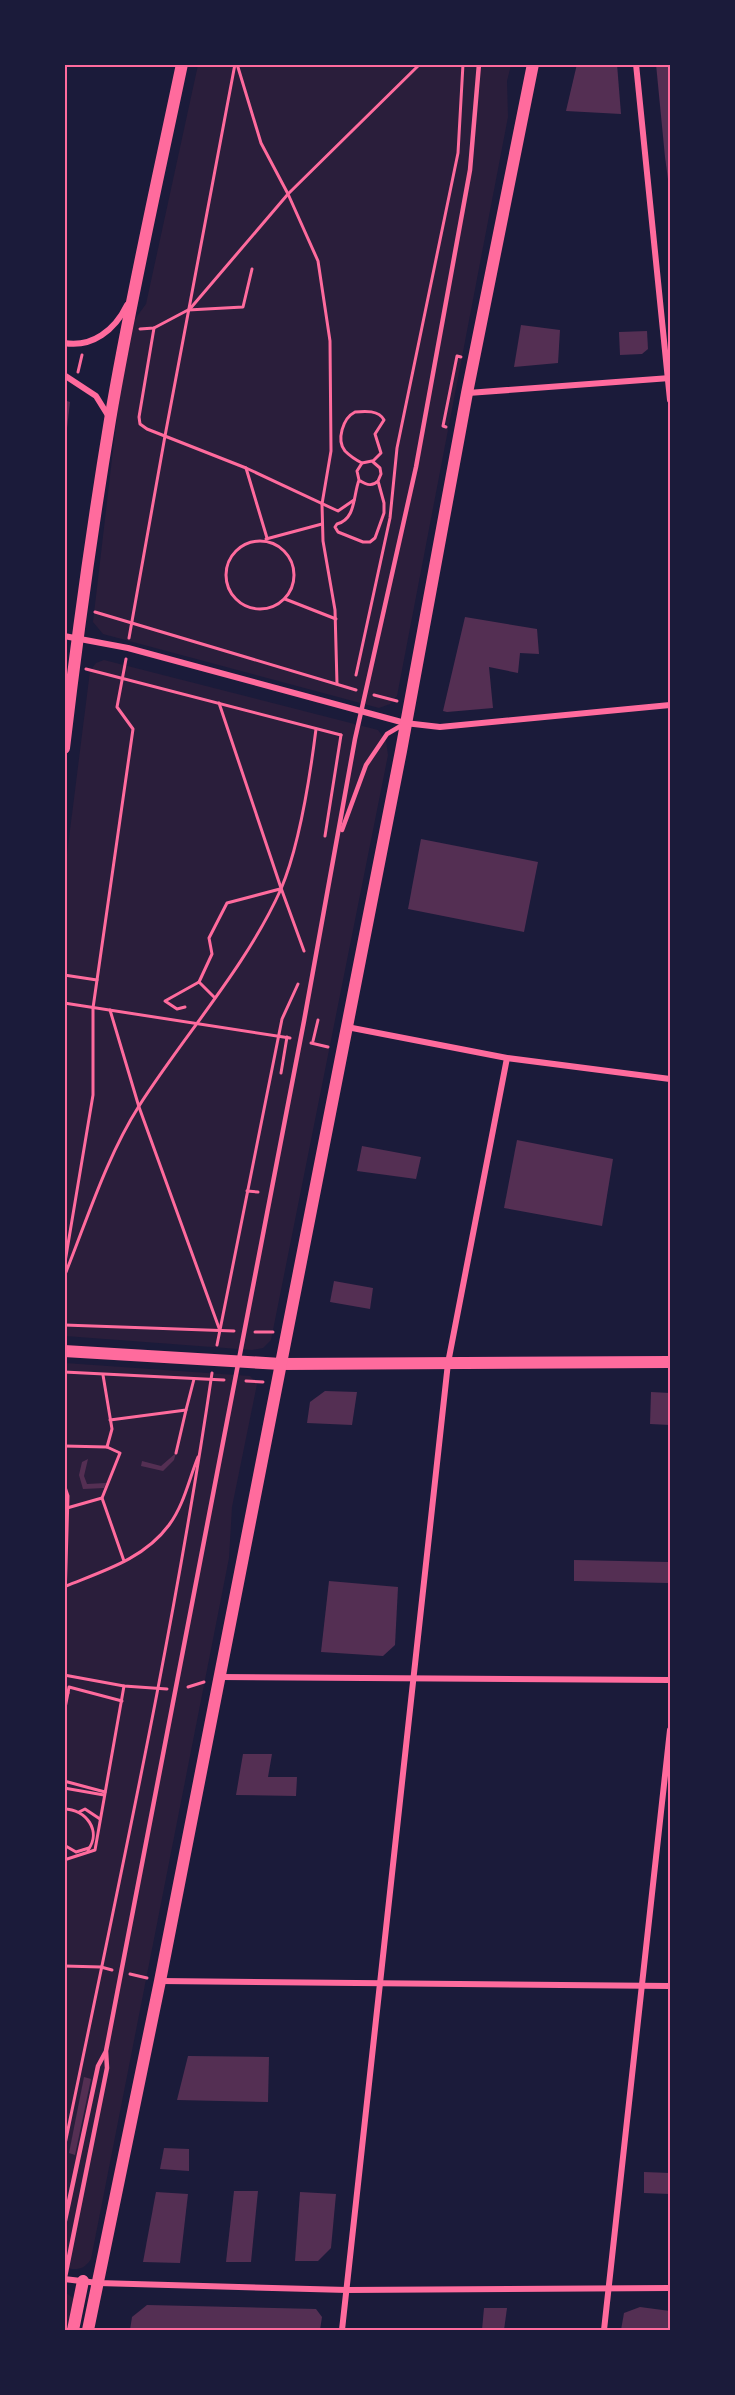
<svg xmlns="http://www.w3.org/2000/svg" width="735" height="2395" font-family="Roboto,sans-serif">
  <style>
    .green { fill: #2a1e3b }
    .building { fill: #542f53 }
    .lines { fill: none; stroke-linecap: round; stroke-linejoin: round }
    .path { stroke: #ff6b9d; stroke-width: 3 }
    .service { stroke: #ff6b9d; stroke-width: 4.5 }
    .minor { stroke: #ff6b9d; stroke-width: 6 }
    .secondary { stroke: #ff6b9d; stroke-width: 12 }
    .neatline { fill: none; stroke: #ff6b9d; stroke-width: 2 }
  </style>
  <rect width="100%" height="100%" fill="#1b1b3a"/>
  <g class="green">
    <path d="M198,65H511L507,81L508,117L397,696L390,704L379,708L103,634L93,622L127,330L146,304Z"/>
    <path d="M104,660L378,730L386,741L388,755L271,1340L263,1348L252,1350L65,1336L64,878L90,671L96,663Z"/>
    <path d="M65,1363L250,1376L257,1384L232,1507L229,1558L91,2259C84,2270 77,2270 65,2268Z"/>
    <path d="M65,2292L74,2299L67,2330H65Z"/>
  </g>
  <g class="building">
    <path d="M577,64H617L621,114L566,111Z"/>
    <path d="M656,64H670V194L665,157Z"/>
    <path d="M521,325L560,330L558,363L514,367Z"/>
    <path d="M647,331L648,349L642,354L620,355L619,332Z"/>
    <path d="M64,400L70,402L66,437H64Z"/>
    <path d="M465,617L537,629L539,654L520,653L518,673L489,667L493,708L447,712L443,711Z"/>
    <path d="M421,839L538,862L524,932L408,909Z"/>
    <path d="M517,1140L613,1159L602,1226L504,1208Z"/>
    <path d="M362,1146L421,1157L416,1179L357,1171Z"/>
    <path d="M334,1281L373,1288L370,1309L330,1302Z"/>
    <path d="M325,1391L357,1392L352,1425L307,1423L310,1402Z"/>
    <path d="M651,1392L670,1393V1425L650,1424Z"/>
    <path d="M176,1453L174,1460L163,1471L141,1466L142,1461L161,1466Z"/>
    <path d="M88,1459L84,1476L87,1484L106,1483L104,1488L83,1489L79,1475L82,1462Z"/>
    <path d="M574,1560L668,1562V1583L574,1581Z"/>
    <path d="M329,1581L398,1587L395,1645L383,1656L321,1652Z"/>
    <path d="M243,1754H272L268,1777H297L296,1796L236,1795Z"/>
    <path d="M669,1936H670V1955L668,1952Z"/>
    <path d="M188,2056L269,2057L268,2102L177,2100Z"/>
    <path d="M84,2077L91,2079L75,2155L69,2153Z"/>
    <path d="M164,2148L189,2149V2171L160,2169Z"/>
    <path d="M644,2172L670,2173V2194L644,2193Z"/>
    <path d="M234,2191H258L251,2262H226Z"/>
    <path d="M156,2192L188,2194L180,2263L143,2262Z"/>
    <path d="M300,2192L336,2194L331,2248L318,2261H295Z"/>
    <path d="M147,2305L316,2309L322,2317L320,2330H130L132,2317Z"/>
    <path d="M640,2307L670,2311V2330H621L624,2313Z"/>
    <path d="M484,2308H507L504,2330H482Z"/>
  </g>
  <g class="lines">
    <g class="path">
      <path d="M237,64L261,143L288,194L318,261L330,341L331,451L322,504L323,541L335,610L337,684"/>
      <path d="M189,310L288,194L420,64"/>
      <path d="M154,328L139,417L140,424L147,429L246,468L338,511L354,500"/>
      <path d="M140,329L154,328L188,310L243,307L252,269"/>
      <path d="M78,372L82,355"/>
      <path d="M446,427L443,426L457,356L461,357"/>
      <path d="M362,463C356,460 350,456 345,451C336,440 343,418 355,412C365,411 379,410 384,420L375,434L381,453L373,461"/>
      <path d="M246,468L267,538"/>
      <path d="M359,480C353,496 356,519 337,524L335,527L338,532L363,542H370L375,538L384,513V503L378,481L381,474L380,468L372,461L362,463L357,471L359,480C366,485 372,487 378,481"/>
      <path d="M266,539L322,524"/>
      <circle cx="260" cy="575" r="34"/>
      <path d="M285,599L336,619"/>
      <path d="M95,612L356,690"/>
      <path d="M129,638L165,436L235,64"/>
      <path d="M86,669L341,735"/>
      <path d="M356,675L390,518L397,448L458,153L463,64"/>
      <path d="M374,695L397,701"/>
      <path d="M219,703L281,888L304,951"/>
      <path d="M325,836L341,735"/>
      <path d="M64,975L97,980"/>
      <path d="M214,997L199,982L212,954L209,938L227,903L280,889"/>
      <path d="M64,1003L290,1038"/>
      <path d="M185,1007L177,1009L165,1001L199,982"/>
      <path d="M110,1010L139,1107L219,1328"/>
      <path d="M313,1041L318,1020"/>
      <path d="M311,1043L328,1047"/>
      <path d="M281,1073L287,1037"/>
      <path d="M247,1191L258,1192"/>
      <path d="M64,1268L93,1095V1008L133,729L117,707L126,659"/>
      <path d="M64,1277C87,1220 106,1158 139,1106C185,1034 246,967 281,889C300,844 310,777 316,729"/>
      <path d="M64,1325L234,1331"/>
      <path d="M255,1332H273"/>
      <path d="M217,1345L282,1019L298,984"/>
      <path d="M64,1372L224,1380"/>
      <path d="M103,1375L112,1429L107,1447"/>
      <path d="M246,1381L263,1382"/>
      <path d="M110,1420L186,1410L194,1379"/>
      <path d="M64,1446L107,1447L120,1453L102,1498L124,1561"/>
      <path d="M176,1453L186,1410"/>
      <path d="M64,1484L68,1496L64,1634"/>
      <path d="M67,1508L102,1498"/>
      <path d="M66,1586C103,1571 144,1559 169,1525C184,1505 189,1479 198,1457"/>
      <path d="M64,1675L124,1686L167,1689"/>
      <path d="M188,1687L204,1682"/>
      <path d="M64,1693H68L69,1687L122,1701"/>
      <path d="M64,1713L68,1693"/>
      <path d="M64,1781L105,1792"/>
      <path d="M64,1788L104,1795"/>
      <path d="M64,1809C86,1809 102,1831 88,1850"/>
      <path d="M79,1812L85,1809L100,1819"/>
      <path d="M64,1845L76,1852L89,1848"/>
      <path d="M64,1860L95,1850L124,1686"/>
      <path d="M64,1966L101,1967L112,1970"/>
      <path d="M130,1974L147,1978"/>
      <path d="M64,2149C117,1891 174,1633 212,1373"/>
    </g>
    <g class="service">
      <path d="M342,830L366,765L387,734L404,724"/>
      <path d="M64,2225L98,2066L105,2053"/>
      <path d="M64,2282L107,2068L106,2051L304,1021L355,739L416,467L470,170L479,64"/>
    </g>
    <g class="minor">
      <path d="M636,64L670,400"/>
      <path d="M64,343C92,348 115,330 127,305"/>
      <path d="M64,375L96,396L109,417"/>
      <path d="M468,393L670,378"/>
      <path d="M64,636L128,648L405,723L440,727L670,705"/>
      <path d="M347,1027L507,1058L670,1079"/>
      <path d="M219,1677L670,1680"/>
      <path d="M160,1981L670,1986"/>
      <path d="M64,2279L98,2283L347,2290L670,2288"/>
      <path d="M342,2330L448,1363L507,1058"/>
      <path d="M604,2330L670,1730"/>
    </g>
    <g class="secondary">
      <path d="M64,748C77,638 92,529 110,420C130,301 157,183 182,64"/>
      <path d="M64,1351L281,1364L670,1362"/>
      <path d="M73,2330L83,2281"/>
      <path d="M88,2330L160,1981L401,751L467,393L533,64"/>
    </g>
  </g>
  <rect width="735" height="2395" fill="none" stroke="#1b1b3a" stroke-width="132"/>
  <rect x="66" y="66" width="603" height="2263" class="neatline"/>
</svg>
